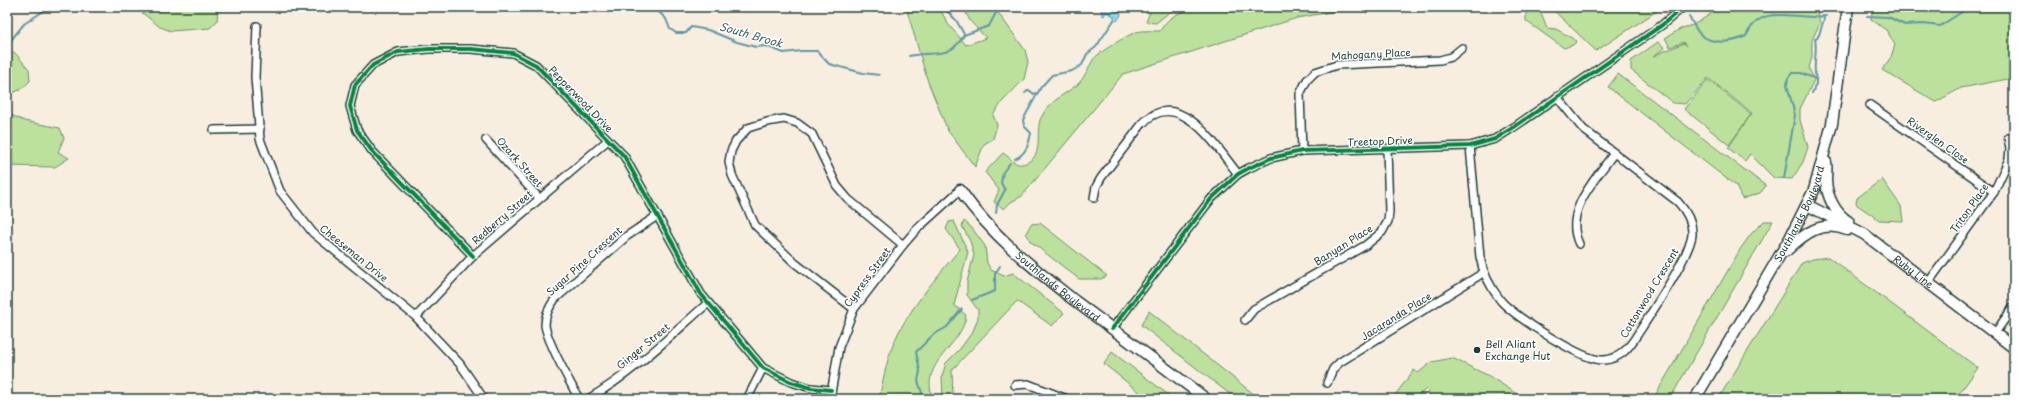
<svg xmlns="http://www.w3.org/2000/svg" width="2021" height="406" font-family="'Playpen Sans',sans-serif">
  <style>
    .green { fill: #bbe19c; stroke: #6d8f68 }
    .water { fill: #8ed5ef; stroke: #6298a4 }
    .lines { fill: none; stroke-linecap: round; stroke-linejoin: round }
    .stream { stroke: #6298a4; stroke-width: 2 }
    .street-casing { stroke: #1f3d34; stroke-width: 10 }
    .secondary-casing { stroke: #1f3d34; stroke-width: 13 }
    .street { stroke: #fff; stroke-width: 7 }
    .secondary { stroke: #fff; stroke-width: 10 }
    .cycleway-casing { stroke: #fff; stroke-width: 6 }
    .cycleway { stroke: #00873e; stroke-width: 4 }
    .poi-dot { fill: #1f3d34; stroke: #fff; stroke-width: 1.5 }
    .labels { text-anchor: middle; stroke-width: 3; stroke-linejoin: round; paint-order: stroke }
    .street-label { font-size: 10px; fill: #1f3d34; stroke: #fff }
    .poi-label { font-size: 10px; fill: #1f3d34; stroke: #fff; text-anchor: start }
    .water-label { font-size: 11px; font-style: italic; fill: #3b6363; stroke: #fff }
  </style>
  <rect width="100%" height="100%" fill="#f7eee0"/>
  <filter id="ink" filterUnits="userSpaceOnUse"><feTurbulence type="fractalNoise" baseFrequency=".025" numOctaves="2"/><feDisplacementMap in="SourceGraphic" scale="8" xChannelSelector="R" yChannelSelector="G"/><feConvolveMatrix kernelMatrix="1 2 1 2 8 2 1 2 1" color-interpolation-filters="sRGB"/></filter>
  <g filter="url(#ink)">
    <g class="green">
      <path d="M135,7H216L218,9L217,21L210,28L171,31L160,27Z"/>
      <path d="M906,7H939L948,24L966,45L986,38L970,21L963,7H994L1025,50L1028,62L1024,79L1002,102L993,115L997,125L993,139L984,144L975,167L948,131L928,82Z"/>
      <path d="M1152,7H1176L1156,23L1146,22Z"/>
      <path d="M1203,7H1359L1297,18L1123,74L1022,196L1011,202L1004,209L994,202L999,190L985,172L1003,153C1014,160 1016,170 1031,160C1042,153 1036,132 1040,120C1047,103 1063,95 1077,85C1084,79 1088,68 1093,60C1097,53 1128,35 1136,32C1143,30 1153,31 1160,31C1170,13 1184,11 1203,7Z"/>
      <path d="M1526,7H1536L1542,15L1547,28L1556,29L1577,41L1573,45L1564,48L1526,21Z"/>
      <path d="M1550,7H1663L1596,51Z"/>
      <path d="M1709,7H1816L1820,23L1812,40V57L1809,68L1814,80L1800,109V120L1808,147L1803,162L1792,179L1774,178L1750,154L1745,161L1728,148L1752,113L1708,78L1685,104L1673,103L1631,70V61L1658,42L1665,48L1653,56L1684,43L1687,46L1684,42L1670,47L1665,38L1682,28L1693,25L1711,14Z"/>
      <path d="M1873,7H2014V75L2008,79L1961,88L1936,102L1882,70L1891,57L1895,45L1887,31L1871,19Z"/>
      <path d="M14,52L29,69L30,81L20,90L7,95V55Z"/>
      <path d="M1618,74L1766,186L1760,193L1742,199L1736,186L1608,87Z"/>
      <path d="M1708,80L1751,114L1729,145L1684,109Z"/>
      <path d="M7,113L24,121L60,128L64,138L58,152L69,158L55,167L7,166Z"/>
      <path d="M1882,179L1901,206L1903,221L1879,220L1856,204L1857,198Z"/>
      <path d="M954,221L968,252L954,305L966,315C963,346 918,362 933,399H879C883,381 886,362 893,345C904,315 939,274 960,249L946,229L949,222Z"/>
      <path d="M964,221L972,228L985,246L987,263L991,270L1004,276L1013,273L1064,313L1052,326L1017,301L952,370L953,399H943L942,376L946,363L960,349L973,331L978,318V310L967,295V282L974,255L970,241L962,226Z"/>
      <path d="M1764,221H1773L1672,395L1670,399H1659L1656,394L1741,248L1751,234Z"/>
      <path d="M1040,223L1107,276L1101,279H1079L1030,241L1026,233L1031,224Z"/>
      <path d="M1828,257L1978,368L1955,399H1718L1802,263L1813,259Z"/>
      <path d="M1149,311L1260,399H1236L1141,325Z"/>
      <path d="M1112,352L1174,399H1148L1104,364Z"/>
      <path d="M1452,358L1489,376L1525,399H1434L1426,389L1415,399H1392L1414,370L1418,373L1432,362Z"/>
    </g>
    <path class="water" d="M1101,7H1120L1121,15L1117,21L1114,20V16L1106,12L1104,16L1102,15Z"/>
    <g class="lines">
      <g class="stream">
        <path d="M654,7L666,19L670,29L676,33H686L691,27L708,30L737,42L756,47L766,46L784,53L801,51H817L829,64L863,73L879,75"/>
        <path d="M943,7L956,20L964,34"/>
        <path d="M1867,16L1888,17L1905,25L1923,24L1940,26L1968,8L1975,7"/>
        <path d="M1689,17C1693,22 1695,29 1700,34C1712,45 1732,43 1746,36C1763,0 1794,22 1826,16"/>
        <path d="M7,45L24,24L42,12L43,7"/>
        <path d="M909,56C935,50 949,61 964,35L989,26L999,7"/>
        <path d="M1025,93L1029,90L1034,94L1037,93"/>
        <path d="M1812,93L1816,84V79"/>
        <path d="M1015,159C1026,154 1029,144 1031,133L1024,126L1023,120L1041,87L1052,75L1072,71L1082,65L1087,54L1096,47L1114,20"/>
        <path d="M1784,178L1795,115L1787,85L1788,78L1792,73H1801L1816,79C1812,66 1818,53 1815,39L1819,35L1824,19L1823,16"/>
        <path d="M996,213L997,205L1005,190L1001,183L1003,172L1010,163"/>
        <path d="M972,300L995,291V274L1000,266"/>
        <path d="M924,399L918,381L920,371L916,352L933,335L947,327L962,309"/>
      </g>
      <g class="street-casing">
        <g id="street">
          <path d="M257,26L255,77L260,139L280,191L313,233L416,317L460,364L484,399"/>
          <path d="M1870,105L1994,192"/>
          <path d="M214,130L260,129"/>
          <path d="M486,140L539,198"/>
          <path d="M1470,146L1480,257C1483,274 1490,287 1501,301C1515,317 1584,362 1604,360C1620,359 1629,348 1637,335C1650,315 1690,256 1692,235C1693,222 1687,212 1678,202L1583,129L1557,97"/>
          <path d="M1302,151L1300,94L1307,80L1315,72L1337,65L1440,60L1451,57L1462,48"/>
          <path d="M1094,198L1096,187L1101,178L1142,124C1179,84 1218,149 1238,174"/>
          <path d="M1579,244C1563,211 1596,179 1614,153"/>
          <path d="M473,256L372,151L357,130L350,106L355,85L373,65L398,52L429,49H471L513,53L536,65L624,156L701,294L763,368L791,382L811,388L831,390"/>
          <path d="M1928,283L1994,192L2009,159L2010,148L2008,138"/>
          <path d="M854,309L795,263L755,225L732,175L729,162L731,151L736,141L748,128L767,122L784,119L797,123L812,134L837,186L848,199L903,245"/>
          <path d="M416,317L473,256L608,140"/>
          <path d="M1245,320L1254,309L1366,245L1382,232L1388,221L1389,212L1387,149"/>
          <path d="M1112,329L1211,199L1238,174L1249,168L1271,158L1302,151L1470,146L1495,139L1514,127L1662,25L1683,7"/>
          <path d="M1995,333L2014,306"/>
          <path d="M1327,383L1333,369L1340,362L1483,273"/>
          <path d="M1015,385L1028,384L1067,399"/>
          <path d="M579,399C571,384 546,340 545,325C545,315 549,307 555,299L627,236L657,216"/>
          <path d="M588,399C633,373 669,337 708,303"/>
          <path d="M747,399L763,368"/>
          <path d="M830,399L839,347L854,309L903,245L917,229L960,190"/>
        </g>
      </g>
      <g class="secondary-casing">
        <g id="secondary">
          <path d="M1826,162C1827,168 1826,175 1826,181C1827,197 1835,213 1849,222"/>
          <path id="s1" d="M960,190C991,235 1033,268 1075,301C1119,334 1163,366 1206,399"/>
          <path id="s2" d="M1807,205L1864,234L2014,348"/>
          <path d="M1786,251C1805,233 1821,220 1847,230"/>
          <path id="s3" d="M1695,399L1790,238L1814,190L1832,124L1848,7"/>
        </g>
      </g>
      <use href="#street" class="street"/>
      <use href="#secondary" class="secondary"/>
      <g class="cycleway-casing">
        <g id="cycleway">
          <path d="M473,256L372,151L357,130L350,106L355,85L373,65L398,52L429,49H471L513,53L536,65L624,156L701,294L763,368L791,382L811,388L831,390"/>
          <path d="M1112,329L1211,199L1238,174L1249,168L1271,158L1302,151L1470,146L1495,139L1514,127L1662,25L1683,7"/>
        </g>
      </g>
      <use href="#cycleway" class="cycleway"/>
    </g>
  </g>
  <circle class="poi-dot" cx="1477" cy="350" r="4"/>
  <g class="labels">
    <g class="street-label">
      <text transform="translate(1371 54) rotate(-3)" y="4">Mahogany Place</text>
      <text transform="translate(581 99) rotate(46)" y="4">Pepperwood Drive</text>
      <text transform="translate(1938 140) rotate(35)" y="4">Riverglen Close</text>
      <text transform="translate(1380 141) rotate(-2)" y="4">Treetop Drive</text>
      <text transform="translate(520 162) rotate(48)" y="4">Ozark Street</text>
      <text transform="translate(1969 208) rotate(-55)" y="4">Triton Place</text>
      <text dy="4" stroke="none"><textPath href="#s3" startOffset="213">Southlands Boulevard</textPath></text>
      <text transform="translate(502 217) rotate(-41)" y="4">Redberry Street</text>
      <text transform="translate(1343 245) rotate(-32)" y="4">Banyan Place</text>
      <text transform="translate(354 253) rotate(39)" y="4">Cheeseman Drive</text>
      <text transform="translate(584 261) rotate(-42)" y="4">Sugar Pine Crescent</text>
      <text dy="4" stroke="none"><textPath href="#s2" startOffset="126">Ruby Line</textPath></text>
      <text transform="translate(867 277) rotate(-54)" y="4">Cypress Street</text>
      <text dy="4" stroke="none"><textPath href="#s1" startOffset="138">Southlands Boulevard</textPath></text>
      <text transform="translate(1649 293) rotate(-59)" y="4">Cottonwood Crescent</text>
      <text transform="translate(1396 316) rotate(-32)" y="4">Jacaranda Place</text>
      <text transform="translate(643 346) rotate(-40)" y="4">Ginger Street</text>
    </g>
    <g class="poi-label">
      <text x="1485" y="348">Bell Aliant<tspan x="1485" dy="12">Exchange Hut</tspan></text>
    </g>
    <g class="water-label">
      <text transform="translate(751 35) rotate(16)" y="4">South Brook</text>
    </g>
  </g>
  <rect width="2021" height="406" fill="none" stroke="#fff" stroke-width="24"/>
  <rect x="12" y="12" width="1997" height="382" fill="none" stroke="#1f3d34" stroke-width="1.5" filter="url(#ink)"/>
</svg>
